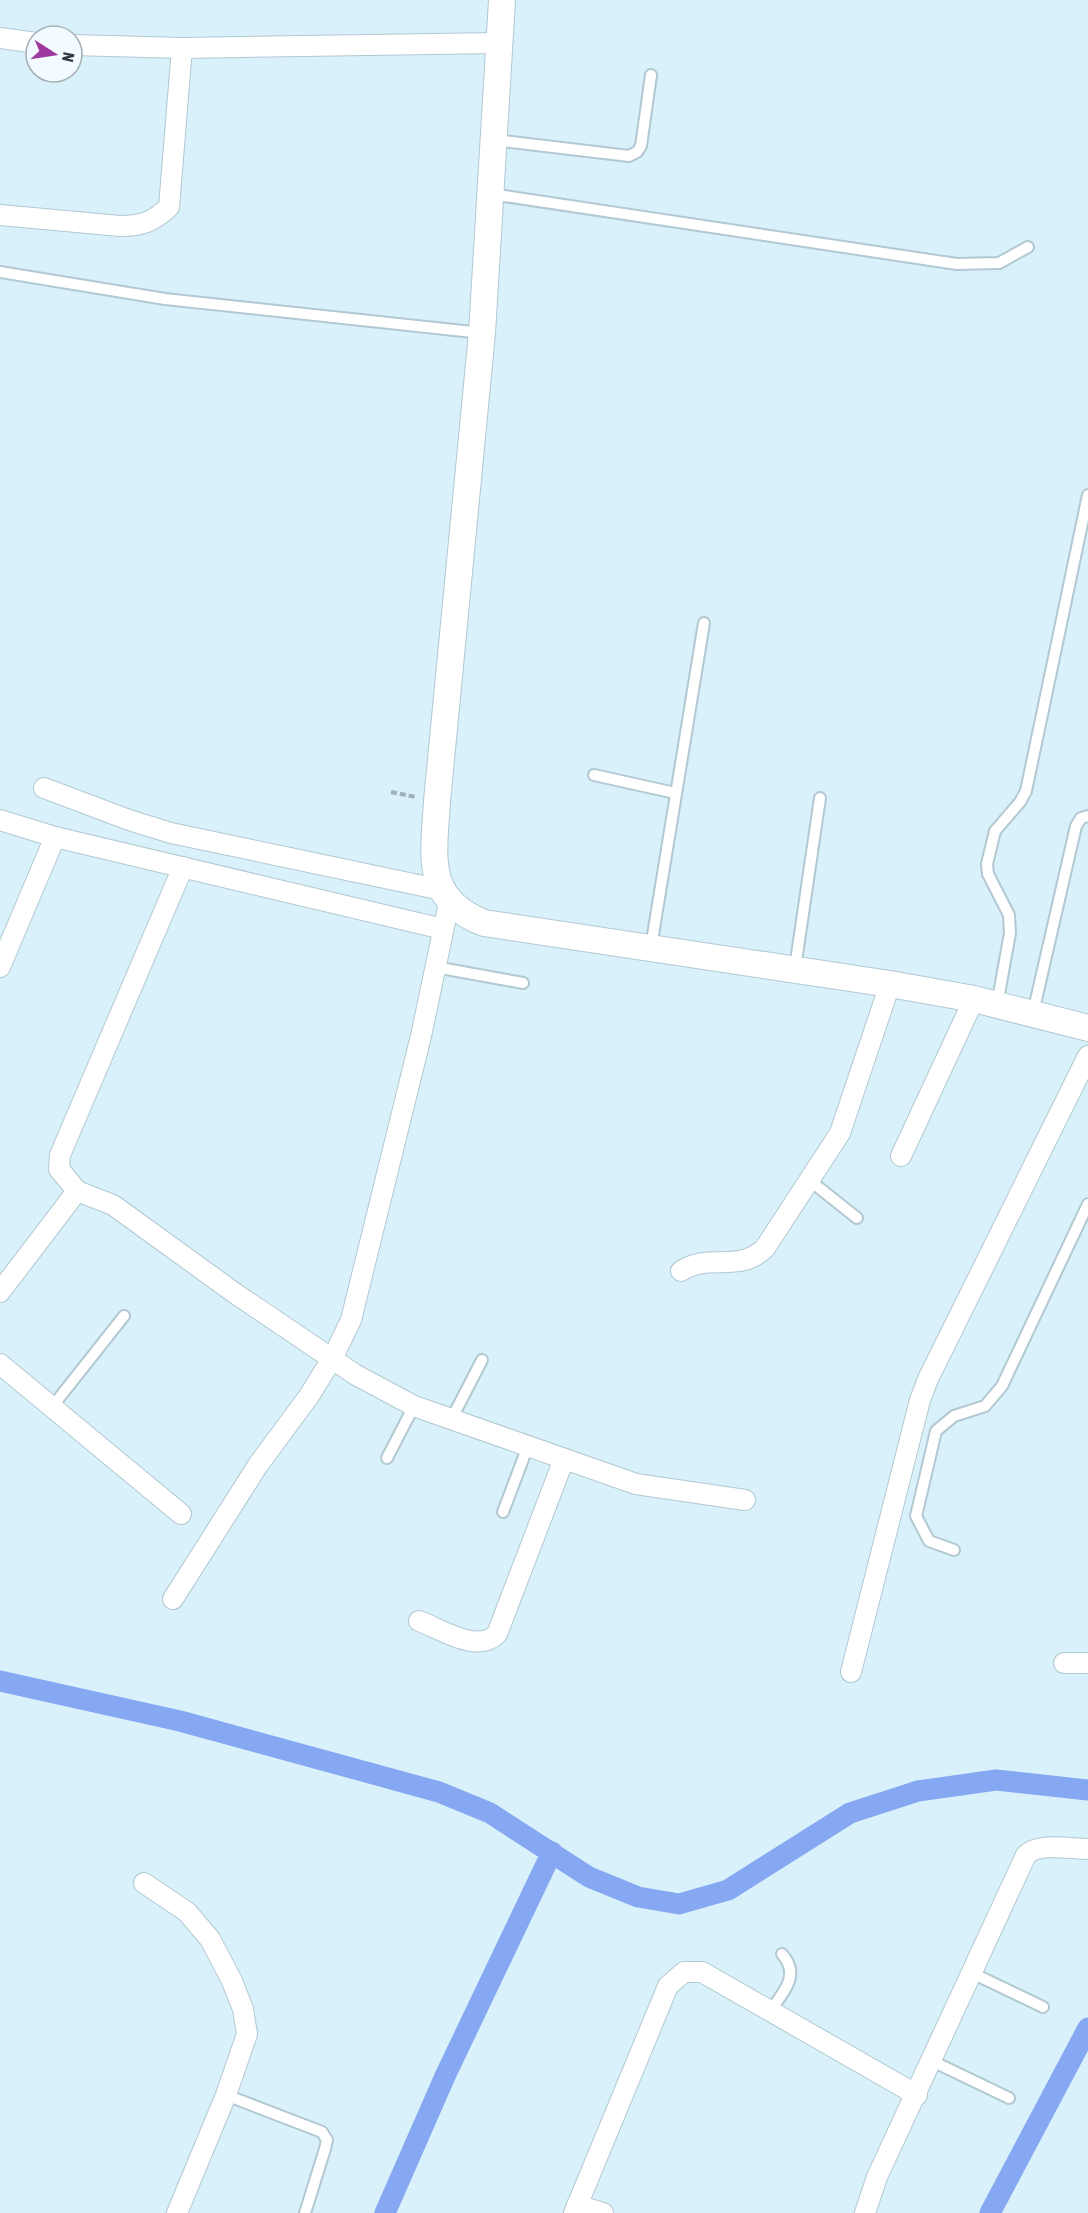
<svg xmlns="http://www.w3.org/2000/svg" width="1088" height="2213" font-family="'Asap Condensed',sans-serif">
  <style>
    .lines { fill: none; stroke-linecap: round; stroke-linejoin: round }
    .canal { stroke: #86a7f2; stroke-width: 21 }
    .service-casing { stroke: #b2c8d2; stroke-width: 14 }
    .minor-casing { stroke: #b2c8d2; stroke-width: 22 }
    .tertiary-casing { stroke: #b2c8d2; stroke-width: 28 }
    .path { stroke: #9eb1b8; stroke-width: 4; stroke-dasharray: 6 3; stroke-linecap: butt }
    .service { stroke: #fff; stroke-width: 10 }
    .minor { stroke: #fff; stroke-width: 20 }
    .tertiary { stroke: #fff; stroke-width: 26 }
  </style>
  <rect width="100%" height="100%" fill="#d9f1fa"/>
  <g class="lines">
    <g class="canal">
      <path d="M0,1681L180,1721L439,1792L490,1813L589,1877L638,1897L679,1904L728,1890L850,1813L918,1791L996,1780L1088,1790"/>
      <path d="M385,2213L446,2074L552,1852"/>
      <path d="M990,2213L1088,2028"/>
    </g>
    <g class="service-casing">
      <g id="service">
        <path d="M494,140L629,156L637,152L641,146L651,75"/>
        <path d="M491,194L957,264L999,263L1028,247"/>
        <path d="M0,272L165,299L482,333"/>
        <path d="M594,775L675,793"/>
        <path d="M651,947L704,623"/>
        <path d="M435,967L523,983"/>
        <path d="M795,968L820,798"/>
        <path d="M997,1005L1010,933L1009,915L988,874L987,864L995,831L1020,802L1026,791L1088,495"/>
        <path d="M1033,1013L1076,826L1081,818L1088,816"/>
        <path d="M808,1179L857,1218"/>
        <path d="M52,1407L124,1316"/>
        <path d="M451,1420L482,1360"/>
        <path d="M387,1458L414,1406"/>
        <path d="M503,1512L528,1446"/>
        <path d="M954,1550L929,1541L916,1516L936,1431L954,1416L985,1406L1002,1386L1088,1204"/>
        <path d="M972,1973L1043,2007"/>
        <path d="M770,2011C783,1993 801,1975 782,1954"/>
        <path d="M932,2061L1009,2098"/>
        <path d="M226,2095L322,2132L327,2140L325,2149L305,2213"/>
      </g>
    </g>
    <g class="minor-casing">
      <g id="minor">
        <path d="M0,38L36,43"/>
        <path d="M72,45L182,48"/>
        <path d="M0,215L120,226C141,226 153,222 169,207L182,48L498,43"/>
        <path d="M44,788L129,820L171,833L442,890"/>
        <path d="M0,820L55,837L443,929"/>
        <path d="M183,867L60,1155L59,1169L77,1191L113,1205L236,1294L356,1375L414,1406L636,1484L745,1500"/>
        <path d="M0,967L55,837"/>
        <path d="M901,1156L974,999"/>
        <path d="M681,1271C710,1252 738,1274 765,1248L840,1133L890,984"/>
        <path d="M0,1292L77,1191"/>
        <path d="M0,1364L181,1514"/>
        <path d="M173,1599L258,1465L309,1396L333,1357L351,1320L421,1036L449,903"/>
        <path d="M419,1621C441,1629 477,1654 497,1634L564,1459"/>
        <path d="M1064,1663H1088"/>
        <path d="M851,1672L920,1400L928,1379L1088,1056"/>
        <path d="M144,1883L187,1912L210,1939L232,1981L243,2009L247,2034L226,2095L177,2213"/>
        <path d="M577,2205L603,2213"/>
        <path d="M574,2213L668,1986L684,1972H702L917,2095"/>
        <path d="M865,2213L877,2177L1026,1855C1039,1842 1070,1849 1088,1849"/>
      </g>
    </g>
    <g class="tertiary-casing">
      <path id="tertiary" d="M502,0L482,333L437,801C434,856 423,899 484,923L890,984L974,999L1088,1028"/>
    </g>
    <path class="path" d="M391,792L416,797"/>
    <use href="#service" class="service"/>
    <use href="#minor" class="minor"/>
    <use href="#tertiary" class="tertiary"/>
  </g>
  <g transform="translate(54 54) rotate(102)"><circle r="28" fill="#f2fbff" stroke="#a6afb3" stroke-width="1.5"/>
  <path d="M0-4.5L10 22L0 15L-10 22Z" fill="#9e399e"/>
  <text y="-9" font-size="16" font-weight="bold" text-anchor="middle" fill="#333d40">N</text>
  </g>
</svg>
